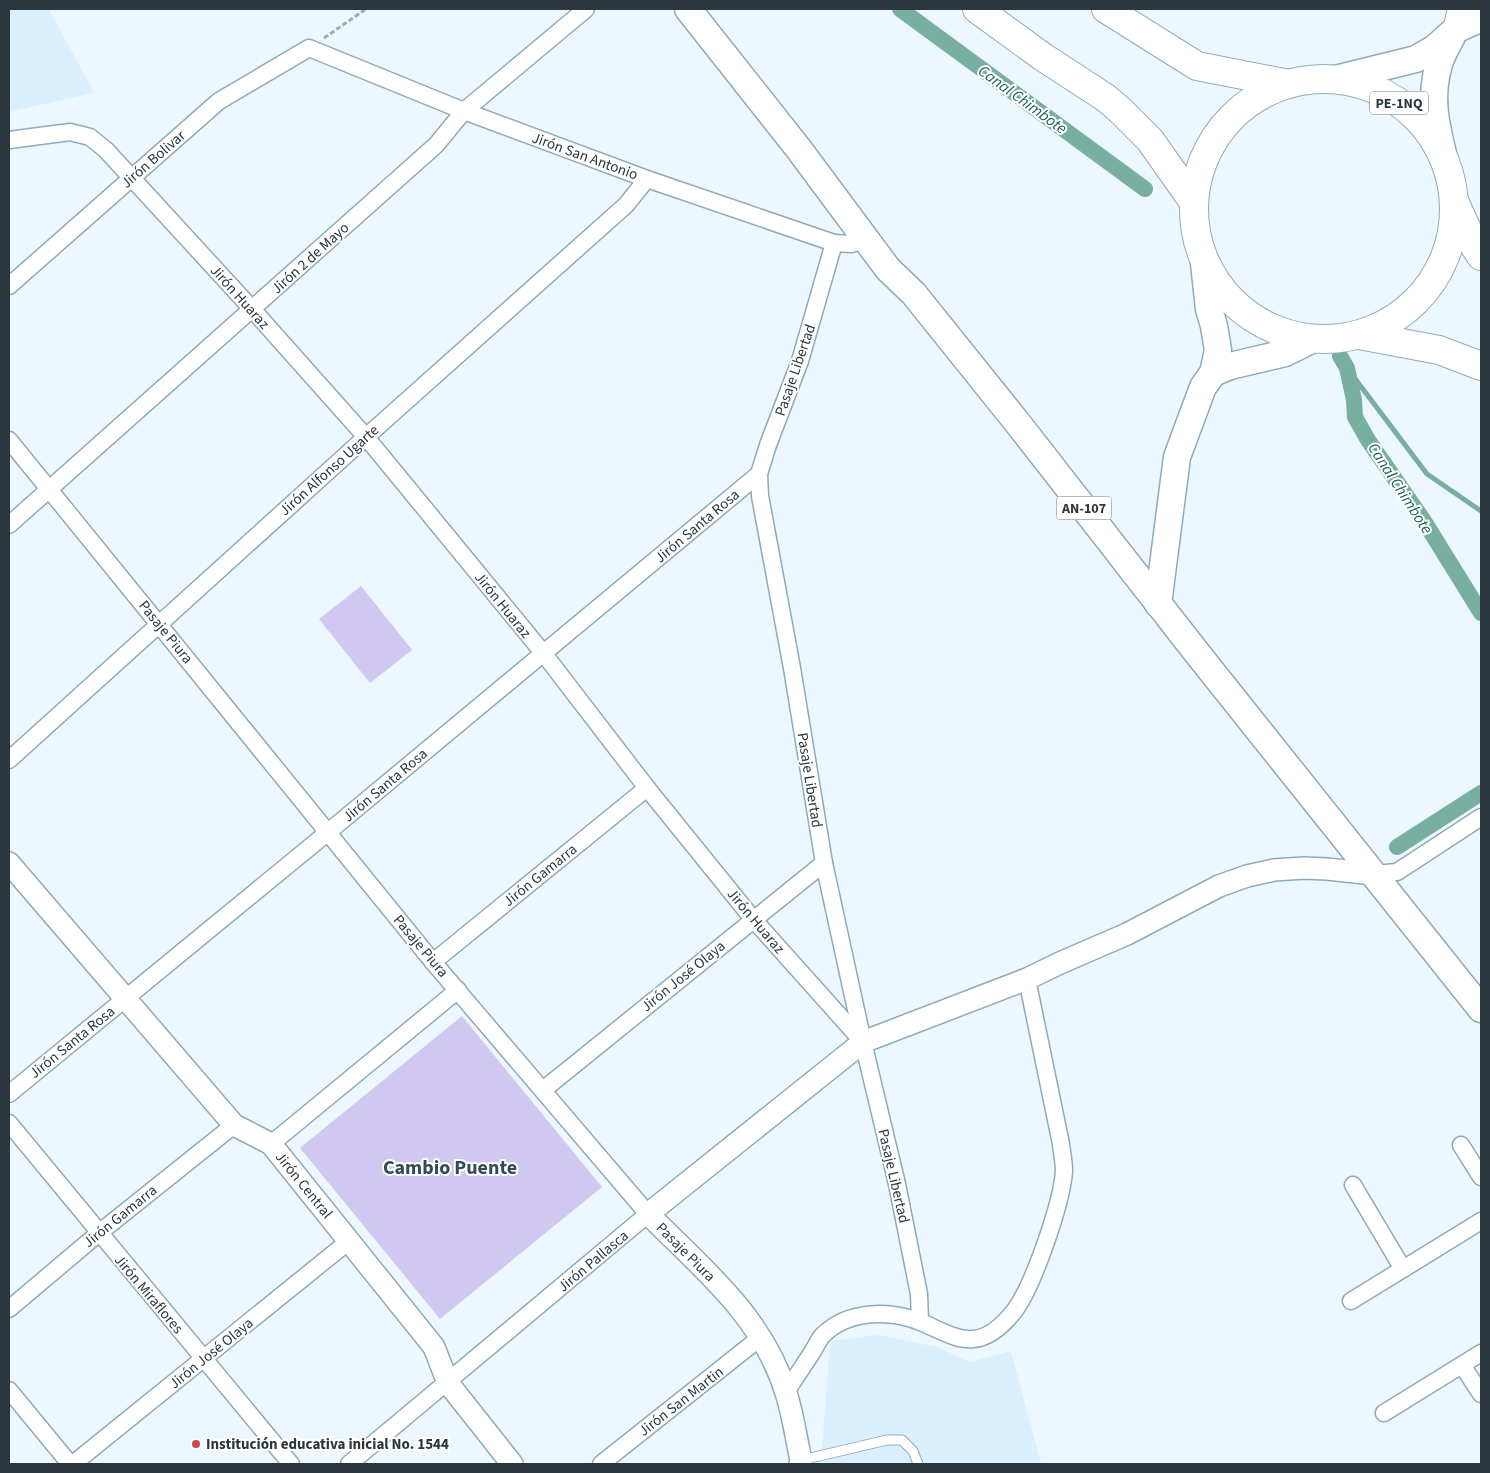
<svg xmlns="http://www.w3.org/2000/svg" width="1490" height="1473" font-family="'Source Sans 3',sans-serif">
  <style>
    .built { fill: #dbf0fd }
    .green { fill: #d0c8f1 }
    .lines { fill: none; stroke-linecap: round; stroke-linejoin: round }
    .stream { stroke: #78afa1; stroke-width: 5 }
    .canal { stroke: #78afa1; stroke-width: 16 }
    .service-casing { stroke: #90aabb; stroke-width: 11 }
    .minor-casing { stroke: #90aabb; stroke-width: 19 }
    .tertiary-casing { stroke: #90aabb; stroke-width: 24 }
    .secondary-casing { stroke: #90aabb; stroke-width: 26 }
    .primary-casing { stroke: #90aabb; stroke-width: 29 }
    .trunk-casing { stroke: #90aabb; stroke-width: 30 }
    .motorway-casing { stroke: #90aabb; stroke-width: 30 }
    .path { stroke: #a0abb3; stroke-width: 3; stroke-dasharray: 5 2.5; stroke-linecap: butt }
    .service { stroke: #fff; stroke-width: 9 }
    .minor { stroke: #fff; stroke-width: 16 }
    .tertiary { stroke: #fff; stroke-width: 21 }
    .secondary { stroke: #fff; stroke-width: 24 }
    .primary { stroke: #fff; stroke-width: 26 }
    .trunk { stroke: #fff; stroke-width: 28 }
    .motorway { stroke: #fff; stroke-width: 28 }
    .poi-dot { fill: #d3444a; stroke: #fff; stroke-width: 2 }
    .labels { text-anchor: middle; stroke-width: 4; stroke-linejoin: round; paint-order: stroke }
    .shield { fill: #fff; stroke: #6b7277; stroke-width: 1 }
    .shield-label { font-size: 14px; font-weight: bold; fill: #2b363d }
    .street-label { font-size: 15px; fill: #2b363d; stroke: #fff }
    .poi-label { font-size: 15px; font-weight: bold; fill: #2b363d; stroke: #fff; text-anchor: start }
    .water-label { font-size: 16px; font-style: italic; fill: #1b6355; stroke: #fff }
    .district-label { font-size: 20px; font-weight: bold; fill: #334b59; stroke: #fff }
  </style>
  <rect width="100%" height="100%" fill="#ecf7ff"/>
  <g class="built">
    <path d="M9,9H49L94,93L9,112Z"/>
    <path d="M878,1335L937,1347L970,1362L1011,1351L1041,1464H821L830,1341Z"/>
  </g>
  <g class="green">
    <path d="M361,586L412,650L370,683L319,619Z"/>
    <path d="M462,1016L602,1187L440,1319L300,1148Z"/>
  </g>
  <g class="lines">
    <path class="stream" d="M1347,368L1427,474L1481,511"/>
    <g class="canal">
      <path d="M900,9L1145,189"/>
      <path d="M1340,356L1347,368L1354,400L1355,417L1368,440L1424,521L1481,613"/>
      <path d="M1397,847L1481,793"/>
    </g>
    <g class="service-casing">
      <path id="service" d="M802,1460L887,1440H902L913,1451L918,1464"/>
    </g>
    <g class="minor-casing">
      <g id="minor">
        <path d="M9,140L70,132L90,137L106,150L252,309L366,437L544,654L647,788L753,919L863,1042"/>
        <path d="M834,243L800,361L768,445L759,474L760,496L792,668L824,863L863,1042L897,1184L919,1294L920,1321"/>
        <path d="M9,286L219,101L309,48L464,111L647,179L834,243L851,244L865,240"/>
        <path d="M9,440L433,962L648,1214L349,1464"/>
        <path d="M9,525L436,145L464,111L586,9"/>
        <path d="M9,760L366,437L626,205L647,179"/>
        <path d="M1374,874L1397,872L1481,817"/>
        <path d="M433,962L647,788"/>
        <path d="M543,1090L824,863"/>
        <path d="M9,1094L327,833L759,474"/>
        <path d="M9,1123L291,1464"/>
        <path d="M271,1144L458,990"/>
        <path d="M1461,1145L1481,1177"/>
        <path d="M1353,1185L1403,1269"/>
        <path d="M1351,1301L1481,1221"/>
        <path d="M9,1309L99,1233L234,1125"/>
        <path d="M1462,1365L1481,1394"/>
        <path d="M9,1390L70,1464"/>
        <path d="M786,1392C795,1378 804,1365 813,1351C816,1346 819,1339 823,1335C849,1309 892,1310 923,1323C938,1329 957,1341 973,1339C991,1338 1005,1323 1015,1310C1034,1284 1062,1202 1064,1171C1064,1162 1062,1153 1061,1144L1027,979"/>
        <path d="M1384,1413L1481,1353"/>
        <path d="M73,1464L349,1241"/>
        <path d="M601,1464L761,1337"/>
      </g>
    </g>
    <g class="tertiary-casing">
      <g id="tertiary">
        <path d="M9,863L234,1125L271,1144L434,1347L448,1383L512,1464"/>
        <path d="M800,1464L801,1460C796,1438 793,1414 786,1393C764,1318 701,1267 648,1214L863,1042L1027,979L1060,963L1127,934L1219,886L1247,876L1274,870L1304,868L1327,869L1374,874"/>
      </g>
    </g>
    <g class="secondary-casing">
      <path id="secondary" d="M1455,30L1460,9"/>
    </g>
    <g class="primary-casing">
      <g id="primary">
        <path d="M688,9L798,148L888,269L914,294L1020,426L1197,653L1481,1009"/>
        <path d="M1335,79L1416,59L1435,48L1455,30L1475,21L1481,20"/>
        <path d="M1444,158C1436,125 1429,98 1439,64C1442,54 1448,45 1452,36"/>
        <path d="M1213,373L1230,366L1285,353L1313,339"/>
        <path d="M1158,604L1177,457L1203,387L1213,373L1218,350L1214,326L1209,309L1204,263"/>
      </g>
    </g>
    <g class="trunk-casing">
      <g id="trunk">
        <path d="M977,9L1043,57L1106,98L1121,111L1150,140L1193,201"/>
        <path d="M1106,9L1197,66L1289,84"/>
        <circle cx="1324" cy="209" r="130"/>
      </g>
    </g>
    <g class="motorway-casing">
      <g id="motorway">
        <path d="M1455,203L1475,247L1481,256"/>
        <path d="M1359,335L1439,350L1481,366"/>
      </g>
    </g>
    <path class="path" d="M324,38L366,9"/>
    <use href="#service" class="service"/>
    <use href="#minor" class="minor"/>
    <use href="#tertiary" class="tertiary"/>
    <use href="#secondary" class="secondary"/>
    <use href="#primary" class="primary"/>
    <use href="#trunk" class="trunk"/>
    <use href="#motorway" class="motorway"/>
  </g>
  <circle class="poi-dot" cx="196" cy="1444" r="5"/>
  <g class="labels">
    <g class="shield">
      <rect x="1370" y="91.5" width="58" height="23" rx="4"/>
      <rect x="1056.5" y="496.5" width="55" height="23" rx="4"/>
    </g>
    <g class="shield-label">
      <text x="1399" y="108">PE-1NQ</text>
      <text x="1084" y="513">AN-107</text>
    </g>
    <g class="street-label">
      <text transform="translate(585 156) rotate(20)" y="5">Jirón San Antonio</text>
      <text transform="translate(153 159) rotate(-41)" y="5">Jirón Bolivar</text>
      <text transform="translate(310 258) rotate(-42)" y="5">Jirón 2 de Mayo</text>
      <text transform="translate(240 297) rotate(48)" y="5">Jirón Huaraz</text>
      <text transform="translate(795 370) rotate(-71)" y="5">Pasaje Libertad</text>
      <text transform="translate(329 470) rotate(-42)" y="5">Jirón Alfonso Ugarte</text>
      <text transform="translate(697 526) rotate(-40)" y="5">Jirón Santa Rosa</text>
      <text transform="translate(503 605) rotate(51)" y="5">Jirón Huaraz</text>
      <text transform="translate(166 632) rotate(51)" y="5">Pasaje Piura</text>
      <text transform="translate(810 780) rotate(81)" y="5">Pasaje Libertad</text>
      <text transform="translate(385 785) rotate(-40)" y="5">Jirón Santa Rosa</text>
      <text transform="translate(540 875) rotate(-39)" y="5">Jirón Gamarra</text>
      <text transform="translate(756 921) rotate(50)" y="5">Jirón Huaraz</text>
      <text transform="translate(421 946) rotate(50)" y="5">Pasaje Piura</text>
      <text transform="translate(683 976) rotate(-39)" y="5">Jirón José Olaya</text>
      <text transform="translate(72 1042) rotate(-39)" y="5">Jirón Santa Rosa</text>
      <text transform="translate(894 1176) rotate(77)" y="5">Pasaje Libertad</text>
      <text transform="translate(304 1185) rotate(51)" y="5">Jirón Central</text>
      <text transform="translate(120 1216) rotate(-39)" y="5">Jirón Gamarra</text>
      <text transform="translate(686 1252) rotate(45)" y="5">Pasaje Piura</text>
      <text transform="translate(593 1261) rotate(-40)" y="5">Jirón Pallasca</text>
      <text transform="translate(149 1294) rotate(50)" y="5">Jirón Miraflores</text>
      <text transform="translate(211 1353) rotate(-39)" y="5">Jirón José Olaya</text>
      <text transform="translate(681 1401) rotate(-38)" y="5">Jirón San Martin</text>
    </g>
    <g class="poi-label">
      <text x="206" y="1449">Institución educativa inicial No. 1544</text>
    </g>
    <g class="water-label">
      <text transform="translate(1023 99) rotate(36)" y="6">Canal Chimbote</text>
      <text transform="translate(1401 488) rotate(57)" y="6">Canal Chimbote</text>
    </g>
    <g class="district-label">
      <text x="450" y="1174">Cambio Puente</text>
    </g>
  </g>
  <rect width="1490" height="1473" fill="none" stroke="#2b363d" stroke-width="20"/>
</svg>
